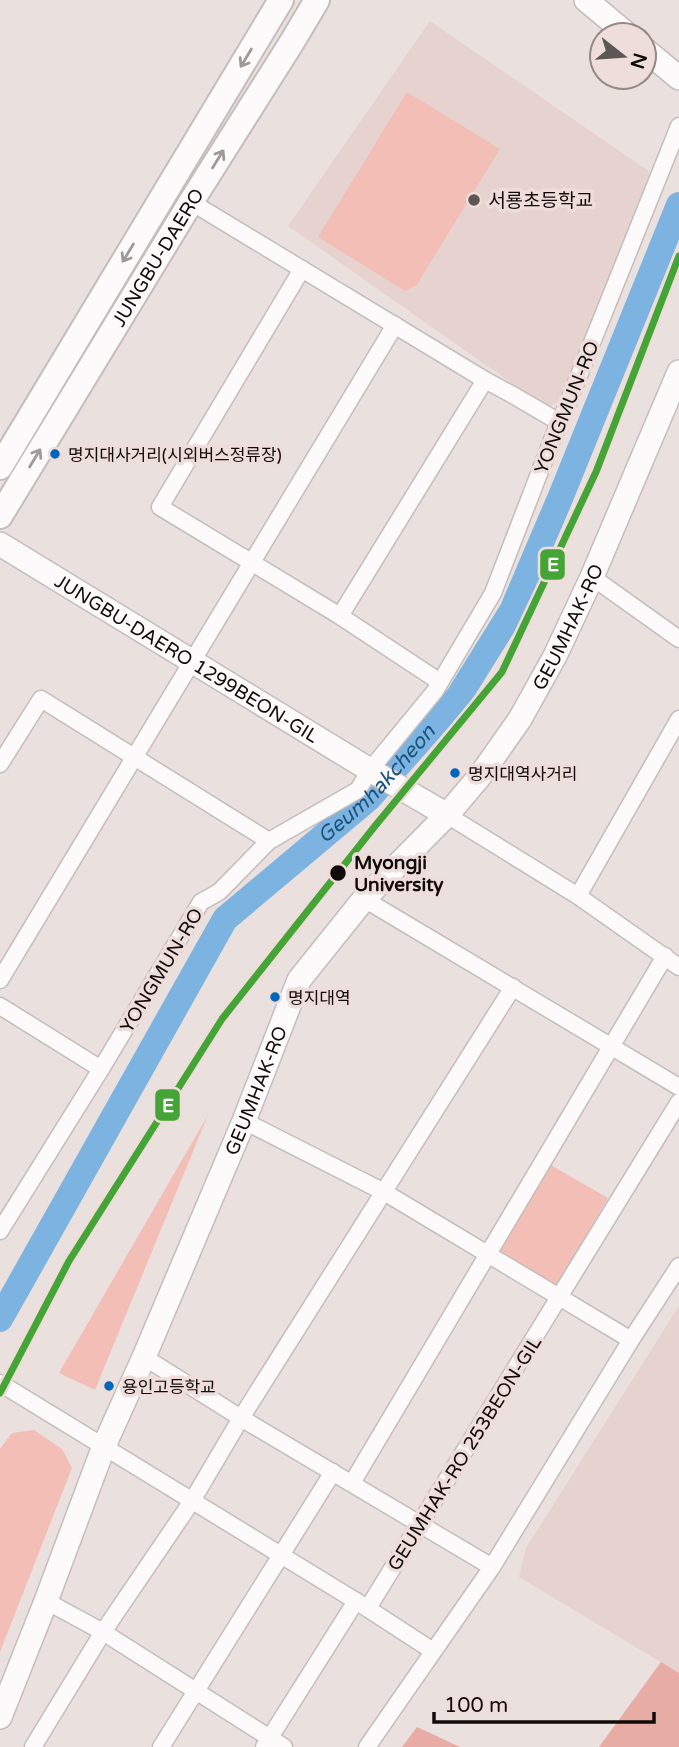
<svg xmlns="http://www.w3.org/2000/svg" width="679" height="1747" font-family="'Varela Round','Noto Sans KR',sans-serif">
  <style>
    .built { fill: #e6d3d0 }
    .green { fill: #f3beb5 }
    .forest { fill: #e7aca3 }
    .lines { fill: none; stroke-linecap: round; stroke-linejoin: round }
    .river { stroke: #7cb3e0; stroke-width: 26 }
    .minor-casing { stroke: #c5bdbc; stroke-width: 19 }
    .secondary-casing { stroke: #c5bdbc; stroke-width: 26 }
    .primary-casing { stroke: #c5bdbc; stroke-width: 28 }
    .minor { stroke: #fcfafa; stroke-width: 16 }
    .secondary { stroke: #fcfafa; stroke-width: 23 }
    .primary { stroke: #fcfafa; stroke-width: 24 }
    .rail-1-casing { stroke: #eeddda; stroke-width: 12 }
    .rail-1 { stroke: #44a436; stroke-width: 7 }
    .oneway { stroke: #9e9a9a }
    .poi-dot { fill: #5c5654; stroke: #eeddda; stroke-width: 2.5 }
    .bus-dot { fill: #0065bd; stroke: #eeddda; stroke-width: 2.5 }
    .stop-dot { fill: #100b0a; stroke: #eeddda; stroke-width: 2.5 }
    .labels { text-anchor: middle; stroke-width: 7; stroke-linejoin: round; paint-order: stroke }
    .bus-label { font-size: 17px; fill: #100b0a; stroke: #eeddda; text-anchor: start }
    .poi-label { font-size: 19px; fill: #100b0a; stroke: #eeddda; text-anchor: start }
    .street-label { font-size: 19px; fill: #100b0a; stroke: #eeddda }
    .stop-label { font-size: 19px; font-weight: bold; fill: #100b0a; stroke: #eeddda; text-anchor: start }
    .water-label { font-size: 21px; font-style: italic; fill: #1a5581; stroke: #eeddda }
    .line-badge { stroke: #eeddda; stroke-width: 2.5 }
    .badge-label { font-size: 19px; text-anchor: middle; font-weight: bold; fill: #fff }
  </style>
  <rect width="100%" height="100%" fill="#eae0de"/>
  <g class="built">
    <path d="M430,21L653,174L563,399L547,408L288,226Z"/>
    <path d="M679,1306V1673L519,1577L526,1548Z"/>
  </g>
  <g class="green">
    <path d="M407,92L500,149L416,286L405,291L318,237Z"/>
    <path d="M208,1115L95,1390L59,1373Z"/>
    <path d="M549,1164L608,1198L557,1287L498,1253Z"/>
    <path d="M34,1430L62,1449L72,1468L0,1652V1449L12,1433Z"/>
  </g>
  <g class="forest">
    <path d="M661,1662L679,1673V1747H599Z"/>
    <path d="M417,1727L460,1747H402Z"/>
  </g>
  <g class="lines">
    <path class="river" id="s1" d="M0,1319L225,919L369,798L459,696L512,611L561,496L679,205"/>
    <g class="minor-casing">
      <g id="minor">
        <path d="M191,202L485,380L511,394L559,422"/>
        <path d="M302,269L160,507L340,616L440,682"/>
        <path d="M592,577L679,639"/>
        <path d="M340,616L485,380"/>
        <path d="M0,764L41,699L269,841"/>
        <path d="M447,815L578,896L679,967"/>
        <path d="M578,896L679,719"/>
        <path d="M364,899L679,1087"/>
        <path d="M0,980L395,325"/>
        <path d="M0,1006L101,1069"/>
        <path d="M244,1121L384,1192L631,1340"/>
        <path d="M0,1231L101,1069L201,902L219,892L269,841L358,790L370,770L435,691L493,593L559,422L565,410L679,126"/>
        <path d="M144,1357L241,1418L492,1567"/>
        <path d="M0,1383L356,1601L433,1651"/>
        <path d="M352,1483L665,956"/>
        <path d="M46,1601L103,1632L284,1747"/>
        <path d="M368,1608L679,1102"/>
        <path d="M33,1747L103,1632L192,1501L241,1418L513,987"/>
        <path d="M161,1747L333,1472"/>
        <path d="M264,1747L356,1601"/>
        <path d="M367,1747L492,1567L631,1340L679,1266"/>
      </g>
    </g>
    <g class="secondary-casing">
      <g id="secondary">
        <path d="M586,0L628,35"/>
        <path d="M644,49L679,78"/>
        <path id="s2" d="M0,544L370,770L447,815"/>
        <path id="s3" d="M0,1717L46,1601L104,1446L144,1357L244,1121L299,980L364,899L447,815L480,776L520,719L555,656L592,577L679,372"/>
      </g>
    </g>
    <g class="primary-casing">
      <g id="primary">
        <path d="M0,467L281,0"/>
        <path id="s4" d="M0,516L191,202L292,42L317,0"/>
      </g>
    </g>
    <use href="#minor" class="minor"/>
    <use href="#secondary" class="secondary"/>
    <use href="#primary" class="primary"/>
    <g class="rail-1-casing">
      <path id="rail-1" d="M0,1393L69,1261L222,1019L375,826L502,672L596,472L679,256"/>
    </g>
    <use href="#rail-1" class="rail-1"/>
  </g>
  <defs><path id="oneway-shaft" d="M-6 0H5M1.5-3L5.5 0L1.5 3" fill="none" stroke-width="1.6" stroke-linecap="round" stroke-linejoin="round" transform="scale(1.75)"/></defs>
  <g class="oneway">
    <use href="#oneway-shaft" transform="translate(246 58) rotate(121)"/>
    <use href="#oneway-shaft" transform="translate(218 159) rotate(-58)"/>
    <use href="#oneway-shaft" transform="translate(128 253) rotate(121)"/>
    <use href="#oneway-shaft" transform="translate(35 458) rotate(-59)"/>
  </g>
  <circle class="poi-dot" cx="474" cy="200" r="7"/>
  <g class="bus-dot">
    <circle cx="55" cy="454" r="6"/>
    <circle cx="455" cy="773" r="6"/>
    <circle cx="275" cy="997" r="6"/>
    <circle cx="109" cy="1386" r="6"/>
  </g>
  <circle class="stop-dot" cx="338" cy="873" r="9"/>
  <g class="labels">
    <g class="bus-label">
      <text x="68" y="461">명지대사거리(시외버스정류장)</text>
      <text x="468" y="780">명지대역사거리</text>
      <text x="288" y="1004">명지대역</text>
      <text x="122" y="1393">용인고등학교</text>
    </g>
    <g class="poi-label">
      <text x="488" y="207">서룡초등학교</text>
    </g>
    <g class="street-label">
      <text dy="7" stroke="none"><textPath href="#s4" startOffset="303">JUNGBU-DAERO</textPath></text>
      <text transform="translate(566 407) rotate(-68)" y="7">YONGMUN-RO</text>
      <text dy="7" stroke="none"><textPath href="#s3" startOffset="1242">GEUMHAK-RO</textPath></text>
      <text dy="7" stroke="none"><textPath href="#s2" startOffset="219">JUNGBU-DAERO 1299BEON-GIL</textPath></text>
      <text transform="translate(161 970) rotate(-59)" y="7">YONGMUN-RO</text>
      <text dy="7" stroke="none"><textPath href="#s3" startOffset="677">GEUMHAK-RO</textPath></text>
      <text transform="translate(464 1453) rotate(-58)" y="7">GEUMHAK-RO 253BEON-GIL</text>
    </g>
    <g class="stop-label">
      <text x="354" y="869">Myongji<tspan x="354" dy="22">University</tspan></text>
    </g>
    <g class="water-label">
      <text dy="7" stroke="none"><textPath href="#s1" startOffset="662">Geumhakcheon</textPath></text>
    </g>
  </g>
  <g class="line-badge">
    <rect x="539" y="548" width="27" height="33" rx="7" fill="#44a436"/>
    <rect x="154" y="1088" width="27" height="34" rx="7" fill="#44a436"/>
  </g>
  <g class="badge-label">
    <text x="553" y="571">E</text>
    <text x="168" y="1112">E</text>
  </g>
  <g transform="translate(623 56) rotate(107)"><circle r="33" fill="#eeddda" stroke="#958987" stroke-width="2"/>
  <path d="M0-5L12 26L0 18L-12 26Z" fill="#5c5654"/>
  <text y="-10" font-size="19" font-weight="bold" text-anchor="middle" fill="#100b0a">N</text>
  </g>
  <path d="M434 1712v10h220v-10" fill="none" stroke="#100b0a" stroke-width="3.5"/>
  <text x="444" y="1712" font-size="21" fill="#100b0a" stroke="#eeddda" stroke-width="5" paint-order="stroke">100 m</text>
</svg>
